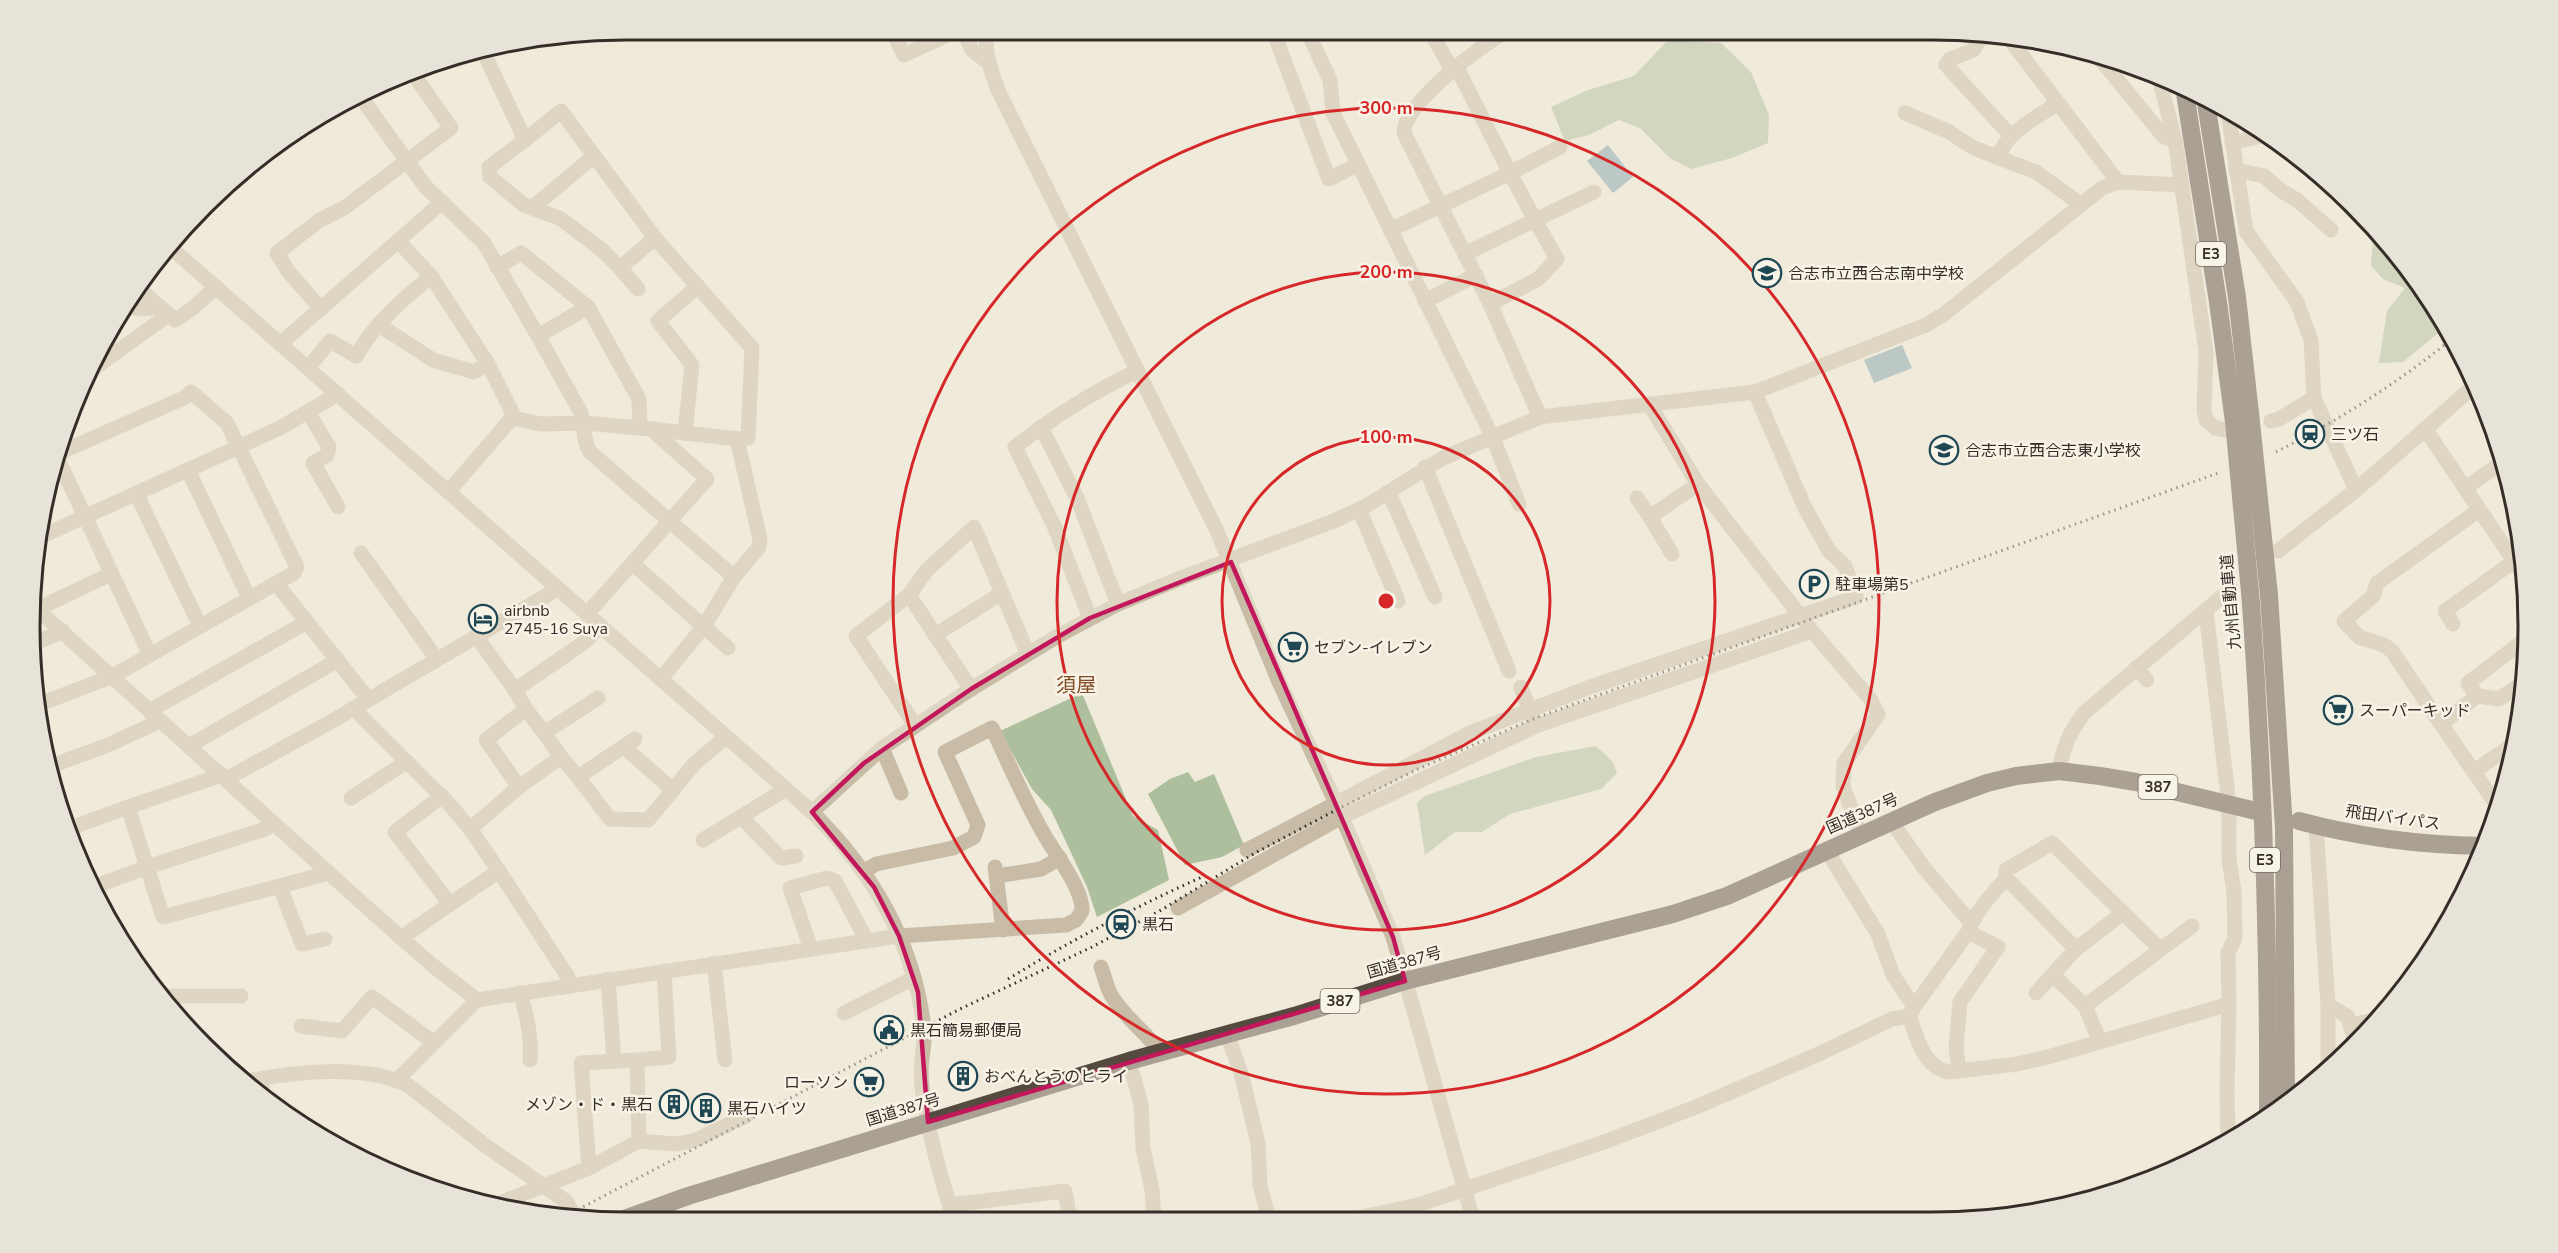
<svg xmlns="http://www.w3.org/2000/svg" width="2558" height="1253" font-family="'Nunito Sans','Noto Sans JP',sans-serif">
  <style>
    .green { fill: #adbf9c }
    .water { fill: #7ba1ac }
    .lines { fill: none; stroke-linecap: round; stroke-linejoin: round }
    .minor { stroke: #c8bca7; stroke-width: 15 }
    .highway { stroke: #554a3f; stroke-width: 18 }
    .rail { stroke: #352e28; stroke-width: 3; stroke-dasharray: 1.5 4.5; stroke-linecap: butt }
    .highway-bridge { stroke: #554a3f; stroke-width: 18 }
    .marked { fill: none; stroke: #c2185b; stroke-width: 4.5; stroke-linejoin: round }
    .ring { fill: none; stroke: #d62828; stroke-width: 3 }
    .labels { text-anchor: middle; stroke-width: 5; stroke-linejoin: round; paint-order: stroke }
    .shield { fill: #f8f3e7; stroke: #706961; stroke-width: 1.5 }
    .shield-label { font-size: 15px; font-weight: bold; fill: #352e28 }
    .poi-label { font-size: 16px; fill: #352e28; stroke: #f8f3e7; text-anchor: start }
    .street-label { font-size: 16px; fill: #352e28; stroke: #f8f3e7 }
    .quarter-label { font-size: 20px; fill: #804b24; stroke: #f8f3e7 }
    .rim { fill: none; stroke: #352e28; stroke-width: 3 }
    .centre { fill: #d62828; stroke: #f8f3e7; stroke-width: 3 }
    .ring-label { font-size: 18px; text-anchor: middle; font-weight: bold; fill: #d62828; stroke: #f8f3e7; stroke-width: 5; stroke-linejoin: round; paint-order: stroke }
  </style>
  <rect width="100%" height="100%" fill="#f0eadb"/>
  <g class="green">
    <path d="M1668,40L1721,43L1751,72L1769,115L1768,143L1732,158L1691,169L1670,158L1640,128L1619,120L1589,135L1565,141L1551,107L1588,90L1634,76Z"/>
    <path d="M2341,197L2380,233L2447,326L2403,362L2379,363L2387,311L2405,288L2383,279L2371,266L2373,240L2344,213L2338,198Z"/>
    <path d="M1082,693L1133,816L1158,830L1169,880L1097,917L1087,887L1051,810L1032,789L1000,731Z"/>
    <path d="M1596,746L1613,762L1617,773L1601,789L1510,814L1482,832H1455L1425,855L1417,803L1425,796L1536,757Z"/>
    <path d="M1188,772L1195,782L1214,774L1244,845L1222,857L1185,865L1148,794L1170,779Z"/>
  </g>
  <g class="water">
    <path d="M1608,145L1633,177L1613,193L1587,161Z"/>
    <path d="M1902,345L1912,368L1874,383L1864,360Z"/>
  </g>
  <g class="lines">
    <g class="minor">
      <path d="M892,30L904,55L958,30"/>
      <path d="M963,30L972,50L988,62"/>
      <path d="M986,30C985,53 990,69 998,90L1217,531L1279,682L1336,803L1393,937L1473,1219"/>
      <path d="M1273,31L1329,179L1357,165"/>
      <path d="M1318,31L1310,37L1330,80L1333,113L1493,438L1519,504"/>
      <path d="M1430,31L1452,70"/>
      <path d="M1507,31C1482,44 1402,105 1404,133L1490,304L1540,417"/>
      <path d="M1949,31L1978,38L2000,36"/>
      <path d="M2008,37L2118,182"/>
      <path d="M1981,38L1973,50L1949,60L1946,65L2011,136"/>
      <path d="M482,49L525,140L489,167L490,177L524,205L561,219L602,250L620,268"/>
      <path d="M2097,55L2164,137L2175,140"/>
      <path d="M2159,78L2175,140L2206,352L2204,409L2206,420L2215,428L2226,430"/>
      <path d="M360,96L425,186L484,243L538,336L588,307"/>
      <path d="M2058,103C2038,117 2004,132 1999,158L2036,172L2080,204"/>
      <path d="M2228,112L2246,231L2297,302L2311,340L2314,398L2356,490"/>
      <path d="M1905,113L1949,132L1972,147L1999,158"/>
      <path d="M308,124L309,123"/>
      <path d="M525,140L561,111L655,238L752,348L748,438L737,439L651,429"/>
      <path d="M2232,143L2265,135"/>
      <path d="M2236,170L2264,176L2280,190L2297,200L2331,230"/>
      <path d="M442,202L398,241L431,276L488,364"/>
      <path d="M532,208L594,156"/>
      <path d="M1390,230L1510,173L1456,66"/>
      <path d="M169,246L812,812C872,871 914,943 924,1028C925,1039 923,1048 922,1060C920,1074 922,1091 925,1105C931,1145 943,1183 954,1221"/>
      <path d="M1465,254L1535,220L1510,173L1560,147"/>
      <path d="M497,267L521,253L588,307L639,399L640,426"/>
      <path d="M137,287L175,320L193,308L216,287"/>
      <path d="M638,289L620,268L655,238"/>
      <path d="M1425,301L1476,275"/>
      <path d="M1490,304L1538,279L1557,259L1535,220L1594,192"/>
      <path d="M124,307L144,309L158,307"/>
      <path d="M321,309L288,271L277,253L320,220L344,208L451,128L412,72"/>
      <path d="M379,325L433,360L474,372L488,364L513,414L512,418"/>
      <path d="M538,336L580,411C586,425 582,441 590,452L734,577"/>
      <path d="M280,344L398,241"/>
      <path d="M308,368L330,341L356,356C374,324 403,299 431,276"/>
      <path d="M89,372L168,315"/>
      <path d="M1649,404L1698,484L1812,631L1871,700L1878,715L1844,763L1843,786L1861,835"/>
      <path d="M308,412L329,447L327,455L313,463L338,507"/>
      <path d="M2271,421L2279,419L2314,398"/>
      <path d="M1041,427L1077,498L1118,604"/>
      <path d="M2426,430L2524,576"/>
      <path d="M685,433L692,365L658,321L698,286"/>
      <path d="M57,457L150,655"/>
      <path d="M1425,467L1509,671"/>
      <path d="M188,470L249,598"/>
      <path d="M2465,488L2503,462"/>
      <path d="M449,491L512,418L541,424L585,423L651,429L707,479L587,614"/>
      <path d="M136,493L200,626"/>
      <path d="M1389,493L1435,597"/>
      <path d="M1637,498L1650,517"/>
      <path d="M1359,509L1398,601"/>
      <path d="M38,538L280,428L338,394"/>
      <path d="M2278,551L2356,490L2474,386"/>
      <path d="M361,553L436,658"/>
      <path d="M1672,554L1650,517L1698,484"/>
      <path d="M632,563L728,648"/>
      <path d="M111,574L37,609L372,912L432,965L477,1000L899,936L1066,925L1076,920L1082,911C1083,889 1056,855 1045,836C1025,802 1009,764 992,728L945,752L978,825L974,837L953,848L876,864L865,871"/>
      <path d="M276,583L368,699"/>
      <path d="M909,595L971,689"/>
      <path d="M2206,612L2229,804V859L2234,892L2235,938L2228,953L2229,1004L2227,1090L2228,1141"/>
      <path d="M1090,618L1055,528L1015,447C1053,417 1093,392 1137,371"/>
      <path d="M2453,624L2445,611L2513,562"/>
      <path d="M935,635L1002,593"/>
      <path d="M476,636L515,690L586,641L600,626"/>
      <path d="M33,644L63,631"/>
      <path d="M2136,668L2147,680"/>
      <path d="M661,679L704,626L734,577L759,547L760,539L737,439"/>
      <path d="M1521,687L1532,718"/>
      <path d="M2477,696L2468,683L2526,639"/>
      <path d="M35,706L113,676L294,573L297,567L227,423L191,392L184,398L59,453"/>
      <path d="M353,708L451,806L470,829L519,787L486,740L526,709L515,690"/>
      <path d="M526,709L544,733L598,698"/>
      <path d="M149,711L307,622"/>
      <path d="M2441,724L2392,651L2384,645L2359,637L2344,621L2373,596L2377,583L2479,510"/>
      <path d="M915,725L856,636L909,595L927,570L974,527L1028,654"/>
      <path d="M189,746L338,660"/>
      <path d="M882,748L901,793"/>
      <path d="M561,757L578,777L635,739"/>
      <path d="M48,767L108,745L160,721"/>
      <path d="M2059,771C2063,747 2070,731 2085,712L2231,589"/>
      <path d="M2474,771L2514,744"/>
      <path d="M578,777L610,819L648,820L673,790L624,747"/>
      <path d="M226,779L327,724L549,594L557,587"/>
      <path d="M519,787L561,757L544,733"/>
      <path d="M673,790L694,764L726,737"/>
      <path d="M351,798L406,762"/>
      <path d="M128,807L216,777L220,773"/>
      <path d="M2498,807L2441,724L2477,696L2499,699L2524,682"/>
      <path d="M812,812L882,748L971,689L1056,637L1118,604L1181,578L1334,521L1366,506L1443,458L1540,417L1755,392L1926,325L1944,314L2102,188L2118,182L2182,185"/>
      <path d="M742,818L781,858L796,856"/>
      <path d="M1891,821L1925,869L1971,923"/>
      <path d="M2316,826L2328,1005V1066"/>
      <path d="M68,829L128,807L147,867L265,829L274,823"/>
      <path d="M703,840L786,789"/>
      <path d="M1247,850L1472,732L1590,687L1856,597L1845,566L1829,551L1805,508L1755,392"/>
      <path d="M1827,851L1878,934L1893,975L1914,1007"/>
      <path d="M995,867L1003,930"/>
      <path d="M499,871L568,977L570,985"/>
      <path d="M997,876L1041,869L1060,858"/>
      <path d="M2006,878V870L2052,843L2160,949"/>
      <path d="M280,887L302,944L325,939"/>
      <path d="M91,888L147,867L163,917L329,873"/>
      <path d="M450,904L499,871L470,829"/>
      <path d="M1178,908L1342,817L1536,726L1812,631"/>
      <path d="M401,938L450,904L395,832L442,796"/>
      <path d="M811,949L790,888L827,878L835,881L867,941"/>
      <path d="M714,963L725,1060"/>
      <path d="M1101,967C1105,977 1107,990 1113,998C1126,1019 1146,1032 1160,1052"/>
      <path d="M2053,975L2085,1006L2100,1042"/>
      <path d="M608,979L614,1061"/>
      <path d="M520,993C527,1015 532,1037 530,1060"/>
      <path d="M2036,993L2076,949"/>
      <path d="M162,996H241"/>
      <path d="M2328,1005L2348,1017L2355,1042"/>
      <path d="M2085,1006L2192,926"/>
      <path d="M844,1013L914,978"/>
      <path d="M1909,1016C1918,1039 1923,1067 1949,1072L2017,1064L2048,1057L2229,1004"/>
      <path d="M2351,1025L2381,1018"/>
      <path d="M301,1026L342,1031L372,997L433,1042"/>
      <path d="M1227,1034L1241,1073L1258,1143L1260,1185L1269,1220"/>
      <path d="M637,1060L669,1057L664,971"/>
      <path d="M1129,1061L1141,1104L1143,1148L1152,1190L1154,1220"/>
      <path d="M1959,1071L1956,1047L1960,1002L1998,947L1968,932"/>
      <path d="M260,1079L266,1102"/>
      <path d="M397,1080L477,1000"/>
      <path d="M243,1082C291,1072 364,1063 409,1086L486,1146L567,1202L576,1220"/>
      <path d="M639,1141L676,1144L696,1140L746,1116"/>
      <path d="M950,1205L1065,1191L1070,1220"/>
      <path d="M492,1206L589,1168L639,1141L637,1060L581,1063L589,1168"/>
      <path d="M1348,1220L1418,1205L1604,1142L1696,1107L1821,1053L1892,1019L1909,1016L1914,1007L1968,932C1975,912 1992,894 2006,878L2076,949L2123,913"/>
    </g>
    <g class="highway">
      <path d="M2184,87L2218,302L2234,422"/>
      <path d="M2205,97L2237,297L2250,413"/>
      <path d="M2269,595L2284,828L2286,1102"/>
      <path d="M2251,603C2263,775 2269,946 2268,1118"/>
      <path d="M2299,821C2358,837 2422,845 2483,846"/>
      <path d="M616,1222L688,1196L1129,1061L1294,1016L1405,981L1673,914L1727,896L1935,802L1987,783L2016,776L2059,771L2100,776L2136,782L2256,811"/>
    </g>
    <g class="rail">
      <path d="M2276,452C2339,420 2398,383 2453,338"/>
      <path d="M1008,979C1070,941 1135,907 1202,877"/>
      <path d="M562,1218L960,1009L1092,947L1163,909L1255,853L1338,809L1418,769L1533,719L1585,700L2221,472"/>
    </g>
    <g class="highway-bridge">
      <path d="M2250,413L2269,595"/>
      <path d="M2234,422L2251,603"/>
    </g>
  </g>
  <path d="M0 0H2558V1253H0ZM1231,562L1393,937L1405,981L928,1122L918,992L899,936L874,887L812,812L864,763L971,689L1090,618Z" fill="#f0eadb" fill-opacity=".55" fill-rule="evenodd"/>
  <path class="marked" d="M1231,562L1393,937L1405,981L928,1122L918,992L899,936L874,887L812,812L864,763L971,689L1090,618Z"/>
  <g class="ring">
    <circle cx="1386" cy="601" r="164"/>
    <circle cx="1386" cy="601" r="329"/>
    <circle cx="1386" cy="601" r="493"/>
  </g>
  <defs>
    <g id="school-ring" transform="scale(1.5)"><circle r="9.5" fill="#f8f3e7" stroke="#1f4754" stroke-width="1.5"/><path d="M0-5L7-2L0 1L-7-2ZM-4 1L0 2.5L4 1V4Q0 6-4 4Z" fill="#1f4754"/></g>
    <g id="station-ring" transform="scale(1.5)"><circle r="9.5" fill="#f8f3e7" stroke="#1f4754" stroke-width="1.5"/><path d="M-3-6H3Q5-6 5-4V2Q5 4 3 4L4.5 6H3L1.5 4h-3L-3 6H-4.5L-3 4Q-5 4-5 2V-4Q-5-6-3-6ZM-3.5-4v3h7v-3ZM-3.5 1v1.5H-2V1ZM2 1v1.5H3.5V1Z" fill="#1f4754"/></g>
    <g id="parking-ring" transform="scale(1.5)"><circle r="9.5" fill="#f8f3e7" stroke="#1f4754" stroke-width="1.5"/><path d="M-3.5-5.5H1a3.5 3.5 0 0 1 0 7H-1V5.5H-3.5ZM-1-3.4V-.6H.8a1.4 1.4 0 0 0 0-2.8Z" fill="#1f4754"/></g>
    <g id="hotel-ring" transform="scale(1.5)"><circle r="9.5" fill="#f8f3e7" stroke="#1f4754" stroke-width="1.5"/><path d="M-6-4.5h1.5V1H6V5H4.5V3h-9V5H-6ZM-4 0a1.8 1.8 0 1 1 3.6 0ZM.5 0V-2.5h3Q6-2.5 6 0Z" fill="#1f4754"/></g>
    <g id="supermarket-ring" transform="scale(1.5)"><circle r="9.5" fill="#f8f3e7" stroke="#1f4754" stroke-width="1.5"/><path d="M-6-5.5h2.5l.6 2H6L4.5 2H-2.5L-4.4-4H-6ZM-1.5 3.2a1.3 1.3 0 1 0 .1 0ZM3 3.2a1.3 1.3 0 1 0 .1 0Z" fill="#1f4754"/></g>
    <g id="civic-ring" transform="scale(1.5)"><circle r="9.5" fill="#f8f3e7" stroke="#1f4754" stroke-width="1.5"/><path d="M-.6-6.5H3V-4.5H.6V-3L4-1V1h2V6H-6V1h2V-1L-.6-3ZM-1.2 2.5V6h2.4V2.5Z" fill="#1f4754"/></g>
    <g id="building-ring" transform="scale(1.5)"><circle r="9.5" fill="#f8f3e7" stroke="#1f4754" stroke-width="1.5"/><path d="M-4-6H4V6H1V3H-1V6H-4ZM-2.5-4.3h1.7v1.8h-1.7ZM.8-4.3h1.7v1.8H.8ZM-2.5-1h1.7V.8h-1.7ZM.8-1h1.7V.8H.8Z" fill="#1f4754"/></g>
  </defs>
  <g fill-rule="evenodd">
    <use href="#school-ring" x="1767" y="273"/>
    <use href="#station-ring" x="2310" y="434"/>
    <use href="#school-ring" x="1944" y="450"/>
    <use href="#parking-ring" x="1814" y="584"/>
    <use href="#hotel-ring" x="483" y="619"/>
    <use href="#supermarket-ring" x="1293" y="647"/>
    <use href="#supermarket-ring" x="2338" y="710"/>
    <use href="#station-ring" x="1121" y="924"/>
    <use href="#civic-ring" x="889" y="1030"/>
    <use href="#building-ring" x="963" y="1076"/>
    <use href="#supermarket-ring" x="869" y="1082"/>
    <use href="#building-ring" x="674" y="1104"/>
    <use href="#building-ring" x="706" y="1108"/>
  </g>
  <g class="labels">
    <g class="shield">
      <rect x="2196" y="242" width="30" height="24" rx="4.5"/>
      <rect x="2138.5" y="775" width="39" height="24" rx="4.5"/>
      <rect x="2250" y="848" width="30" height="24" rx="4.5"/>
      <rect x="1320.5" y="989" width="39" height="24" rx="4.5"/>
    </g>
    <g class="shield-label">
      <text x="2211" y="259">E3</text>
      <text x="2158" y="792">387</text>
      <text x="2265" y="865">E3</text>
      <text x="1340" y="1006">387</text>
    </g>
    <g class="poi-label">
      <text x="1788" y="279">合志市立西合志南中学校</text>
      <text x="2331" y="440">三ツ石</text>
      <text x="1965" y="456">合志市立西合志東小学校</text>
      <text x="1835" y="590">駐車場第5</text>
      <text x="504" y="616">airbnb<tspan x="504" dy="18">2745-16 Suya</tspan></text>
      <text x="1314" y="653">セブン-イレブン</text>
      <text x="2359" y="716">スーパーキッド</text>
      <text x="1142" y="930">黒石</text>
      <text x="910" y="1036">黒石簡易郵便局</text>
      <text x="984" y="1082">おべんとうのヒライ</text>
      <text x="848" y="1088" text-anchor="end">ローソン</text>
      <text x="653" y="1110" text-anchor="end">メゾン・ド・黒石</text>
      <text x="727" y="1114">黒石ハイツ</text>
    </g>
    <g class="street-label">
      <text transform="translate(2230 602) rotate(-95)" y="6">九州自動車道</text>
      <text transform="translate(1862 813) rotate(-24)" y="6">国道387号</text>
      <text transform="translate(2393 817) rotate(8)" y="6">飛田バイパス</text>
      <text transform="translate(1404 962) rotate(-16)" y="6">国道387号</text>
      <text transform="translate(903 1109) rotate(-17)" y="6">国道387号</text>
    </g>
    <g class="quarter-label">
      <text x="1076" y="692">須屋</text>
    </g>
  </g>
  <path d="M0 0H2558V1253H0ZM626 40H1932A586 586 0 0 1 2518 626V626A586 586 0 0 1 1932 1212H626A586 586 0 0 1 40 626V626A586 586 0 0 1 626 40Z" fill="#e8e3d8" fill-rule="evenodd"/>
  <path class="rim" d="M626 40H1932A586 586 0 0 1 2518 626V626A586 586 0 0 1 1932 1212H626A586 586 0 0 1 40 626V626A586 586 0 0 1 626 40Z"/>
  <circle cx="1386" cy="601" r="9" class="centre"/>
  <g class="ring-label">
    <text x="1386" y="114">300 m</text>
    <text x="1386" y="278">200 m</text>
    <text x="1386" y="443">100 m</text>
  </g>
</svg>
